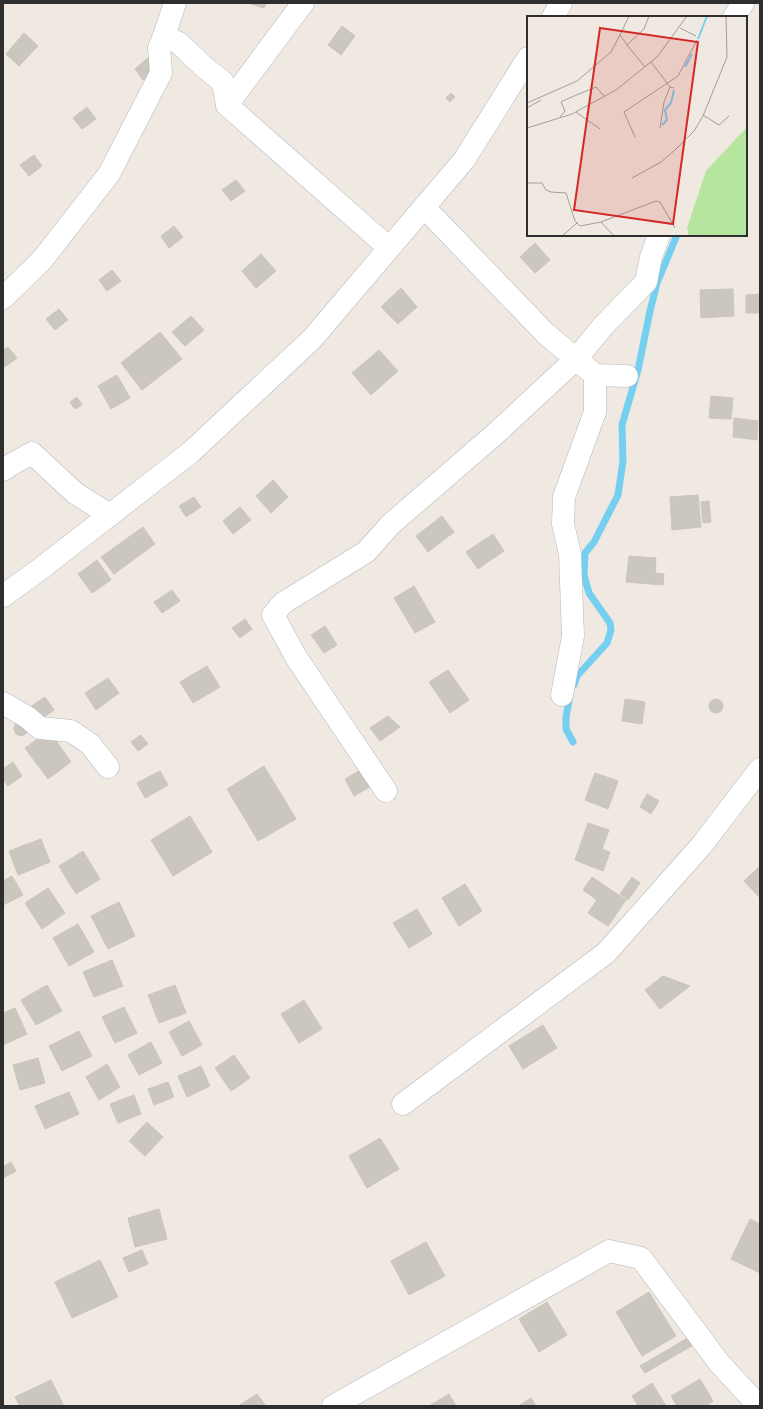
<svg xmlns="http://www.w3.org/2000/svg" width="763" height="1409" font-family="'Nunito Sans',sans-serif">
  <style>
    .lines { fill: none; stroke-linecap: round; stroke-linejoin: round }
    .stream { stroke: #75cff0; stroke-width: 7 }
    .building { fill: #cbc7bf; stroke: #cbc5ba }
    .minor-casing { stroke: #b4b7c1; stroke-width: 23 }
    .minor { stroke: #fff; stroke-width: 22 }
    .inset-river { fill: none; stroke: #75cff0; stroke-width: 2 }
    .inset-road { fill: none; stroke: #a29e99; stroke-width: 1 }
    .view { fill: #d62828; fill-opacity: 0.15; stroke: #d62828; stroke-width: 2 }
    .inset-edge { fill: none; stroke: #2e2e2e; stroke-width: 2 }
  </style>
  <rect width="100%" height="100%" fill="#efe9e1"/>
  <g class="lines">
    <g class="stream">
      <path d="M574,685L577,676L607,643L611,630L610,623L589,593L584,575L585,553L594,542L618,495L623,461L622,425L638,370L650,311L657,283L677,235"/>
      <path d="M570,695L566,717V729L573,742"/>
    </g>
  </g>
  <g class="building">
    <path d="M248,3H266L264,8Z"/>
    <path d="M342,26L355,36L341,55L328,45Z"/>
    <path d="M24,33L38,46L19,66L6,54Z"/>
    <path d="M148,58L157,70L143,80L135,69Z"/>
    <path d="M451,93L455,97L450,102L446,98Z"/>
    <path d="M87,107L96,119L82,129L73,118Z"/>
    <path d="M34,155L42,166L29,176L20,165Z"/>
    <path d="M236,180L245,191L231,201L222,190Z"/>
    <path d="M174,226L183,237L169,248L161,236Z"/>
    <path d="M535,243L550,260L535,273L520,257Z"/>
    <path d="M261,254L276,271L256,288L242,271Z"/>
    <path d="M112,270L121,281L107,291L99,280Z"/>
    <path d="M401,288L417,307L398,324L381,307Z"/>
    <path d="M733,289L734,316L701,318L700,290Z"/>
    <path d="M760,294V313H746V295Z"/>
    <path d="M59,309L68,320L55,330L46,319Z"/>
    <path d="M191,316L204,330L185,346L172,332Z"/>
    <path d="M160,332L182,359L142,390L121,363Z"/>
    <path d="M8,347L17,358L3,368V350Z"/>
    <path d="M379,350L398,371L371,395L352,373Z"/>
    <path d="M117,375L130,398L111,409L98,386Z"/>
    <path d="M711,396L733,398L731,419L709,418Z"/>
    <path d="M77,397L82,405L75,409L70,402Z"/>
    <path d="M734,418L758,421L757,440L733,437Z"/>
    <path d="M273,480L288,497L271,513L256,496Z"/>
    <path d="M698,495L701,527L672,530L670,497Z"/>
    <path d="M194,497L201,507L186,517L179,506Z"/>
    <path d="M709,501L711,522L703,523L701,502Z"/>
    <path d="M240,507L251,520L233,534L223,521Z"/>
    <path d="M442,516L454,532L428,552L416,536Z"/>
    <path d="M143,527L155,544L114,574L101,557Z"/>
    <path d="M493,534L504,551L478,569L466,552Z"/>
    <path d="M629,556L656,558L655,573L664,574L663,585L626,582Z"/>
    <path d="M97,560L111,580L92,593L78,574Z"/>
    <path d="M414,586L435,622L415,633L394,598Z"/>
    <path d="M172,590L180,601L162,613L154,602Z"/>
    <path d="M245,619L252,629L240,638L232,628Z"/>
    <path d="M325,626L337,645L324,653L311,635Z"/>
    <path d="M207,666L220,687L193,703L180,682Z"/>
    <path d="M448,670L469,700L450,713L429,682Z"/>
    <path d="M108,678L119,693L96,710L85,693Z"/>
    <path d="M45,697L54,710L37,722L27,709Z"/>
    <circle cx="716" cy="706" r="7"/>
    <path d="M625,699L645,702L642,724L622,721Z"/>
    <path d="M388,716L400,727L380,741L370,728Z"/>
    <path d="M16,723L29,729L26,734L21,736L16,734L14,729Z"/>
    <path d="M49,731L71,762L48,779L25,748Z"/>
    <path d="M141,735L148,744L138,751L131,742Z"/>
    <path d="M13,762L22,776L8,786L3,779V769Z"/>
    <path d="M264,766L296,819L258,841L227,789Z"/>
    <path d="M366,767L375,784L354,796L345,779Z"/>
    <path d="M160,771L168,785L145,798L137,783Z"/>
    <path d="M595,773L618,781L608,809L585,800Z"/>
    <path d="M647,794L659,801L651,814L640,807Z"/>
    <path d="M190,816L212,852L173,876L151,840Z"/>
    <path d="M588,823L609,830L602,849L610,852L603,871L575,860Z"/>
    <path d="M41,839L50,862L18,875L9,851Z"/>
    <path d="M83,851L100,879L76,894L59,866Z"/>
    <path d="M760,866V898L744,881Z"/>
    <path d="M12,876L23,895L3,905V881Z"/>
    <path d="M592,877L626,900L608,926L588,913L597,900L583,890Z"/>
    <path d="M632,877L640,883L628,900L620,894Z"/>
    <path d="M465,884L482,911L459,926L442,898Z"/>
    <path d="M48,888L65,913L42,929L25,903Z"/>
    <path d="M119,902L135,936L108,949L91,916Z"/>
    <path d="M417,909L432,934L409,948L393,923Z"/>
    <path d="M78,924L94,952L69,966L53,938Z"/>
    <path d="M112,960L123,986L94,997L83,972Z"/>
    <path d="M663,976L690,986L660,1009L645,990Z"/>
    <path d="M47,985L62,1011L36,1025L21,1000Z"/>
    <path d="M175,985L186,1013L159,1023L148,995Z"/>
    <path d="M304,1000L322,1029L299,1043L281,1014Z"/>
    <path d="M124,1007L137,1033L115,1043L102,1017Z"/>
    <path d="M15,1008L27,1034L3,1045V1013Z"/>
    <path d="M189,1021L202,1045L182,1056L169,1032Z"/>
    <path d="M543,1025L557,1048L523,1069L509,1046Z"/>
    <path d="M79,1031L92,1056L62,1071L49,1046Z"/>
    <path d="M151,1042L162,1063L139,1075L128,1055Z"/>
    <path d="M234,1055L250,1078L231,1091L215,1068Z"/>
    <path d="M38,1058L45,1083L20,1090L13,1065Z"/>
    <path d="M107,1064L120,1087L99,1100L86,1077Z"/>
    <path d="M201,1066L210,1086L187,1097L178,1076Z"/>
    <path d="M168,1082L174,1097L154,1105L148,1089Z"/>
    <path d="M69,1092L79,1114L45,1129L35,1106Z"/>
    <path d="M134,1095L141,1114L118,1123L110,1104Z"/>
    <path d="M147,1122L163,1137L145,1156L129,1141Z"/>
    <path d="M380,1138L399,1169L367,1188L349,1156Z"/>
    <path d="M11,1162L16,1171L3,1178V1167Z"/>
    <path d="M159,1209L167,1239L135,1247L128,1218Z"/>
    <path d="M750,1219L760,1224V1273L731,1259Z"/>
    <path d="M426,1242L445,1276L409,1295L391,1261Z"/>
    <path d="M142,1250L148,1264L129,1272L123,1258Z"/>
    <path d="M100,1260L118,1297L72,1318L55,1282Z"/>
    <path d="M649,1292L676,1336L642,1356L616,1312Z"/>
    <path d="M547,1302L567,1335L539,1352L519,1319Z"/>
    <path d="M691,1336L695,1344L645,1373L640,1366Z"/>
    <path d="M700,1379L713,1401L706,1406H677L671,1396Z"/>
    <path d="M51,1380L63,1404L59,1406H20L15,1397Z"/>
    <path d="M652,1383L666,1406H638L632,1396Z"/>
    <path d="M257,1394L266,1406H238Z"/>
    <path d="M449,1394L456,1406H429Z"/>
    <path d="M531,1398L536,1406H518Z"/>
  </g>
  <g class="lines">
    <g class="minor-casing">
      <g id="minor">
        <path d="M303,3L227,105L389,248"/>
        <path d="M553,17L561,3"/>
        <path d="M734,17L743,3"/>
        <path d="M164,36L175,3"/>
        <path d="M424,207L545,333L595,375L627,376"/>
        <path d="M3,298L42,260L109,174L161,73L159,48L164,36L179,43L204,67L223,82L227,105"/>
        <path d="M3,470L14,463L32,453L75,493L110,515"/>
        <path d="M3,596L35,573L191,452L312,339L464,160L528,58"/>
        <path d="M562,695L573,636L570,554L563,524L564,497L595,412V375"/>
        <path d="M3,703L27,717L40,728L71,731L90,744L108,767"/>
        <path d="M386,791L296,657L273,615L283,603L366,552L391,524L494,435L576,359L604,325L646,282L651,257L659,235"/>
        <path d="M403,1104L606,953L701,846L760,769"/>
        <path d="M333,1406L609,1251L641,1258L720,1364L759,1406"/>
      </g>
    </g>
    <use href="#minor" class="minor"/>
  </g>
  <g transform="translate(527 16)">
    <rect width="220" height="220" fill="#efe9e1"/>
    <path d="M220,111V220H162L160,212L179,155Z" fill="#b6e59e"/>
    <path class="inset-river" d="M171,23L180,0M158,51L165,38M135,109L140,104L138,94L144,87L147,74"/>
    <path class="inset-road" d="M153,12L169,20M93,19L102,0M124,46L143,71L147,72M118,51L100,29L117,13L122,0M0,87L50,65L84,36L93,19L100,29M0,92L14,84M49,96L73,113M176,99L192,109L202,100M33,101L38,95L34,86L40,83L69,71L77,80M0,112L45,98L89,74L130,41L160,0M133,112L137,86L143,71M108,121L97,96L151,60L170,24M105,162L134,146L148,134L167,115L176,100L200,41L199,0M0,167H15L19,174L24,176L39,177L48,205L53,210L74,206L129,185L133,186L148,212M74,206L87,220M35,220L50,207"/>
    <path class="view" d="M73,12L171,26L146,208L47,194Z"/>
    <rect width="220" height="220" class="inset-edge"/>
  </g>
  <rect width="763" height="1409" fill="none" stroke="#2e2e2e" stroke-width="8"/>
</svg>
